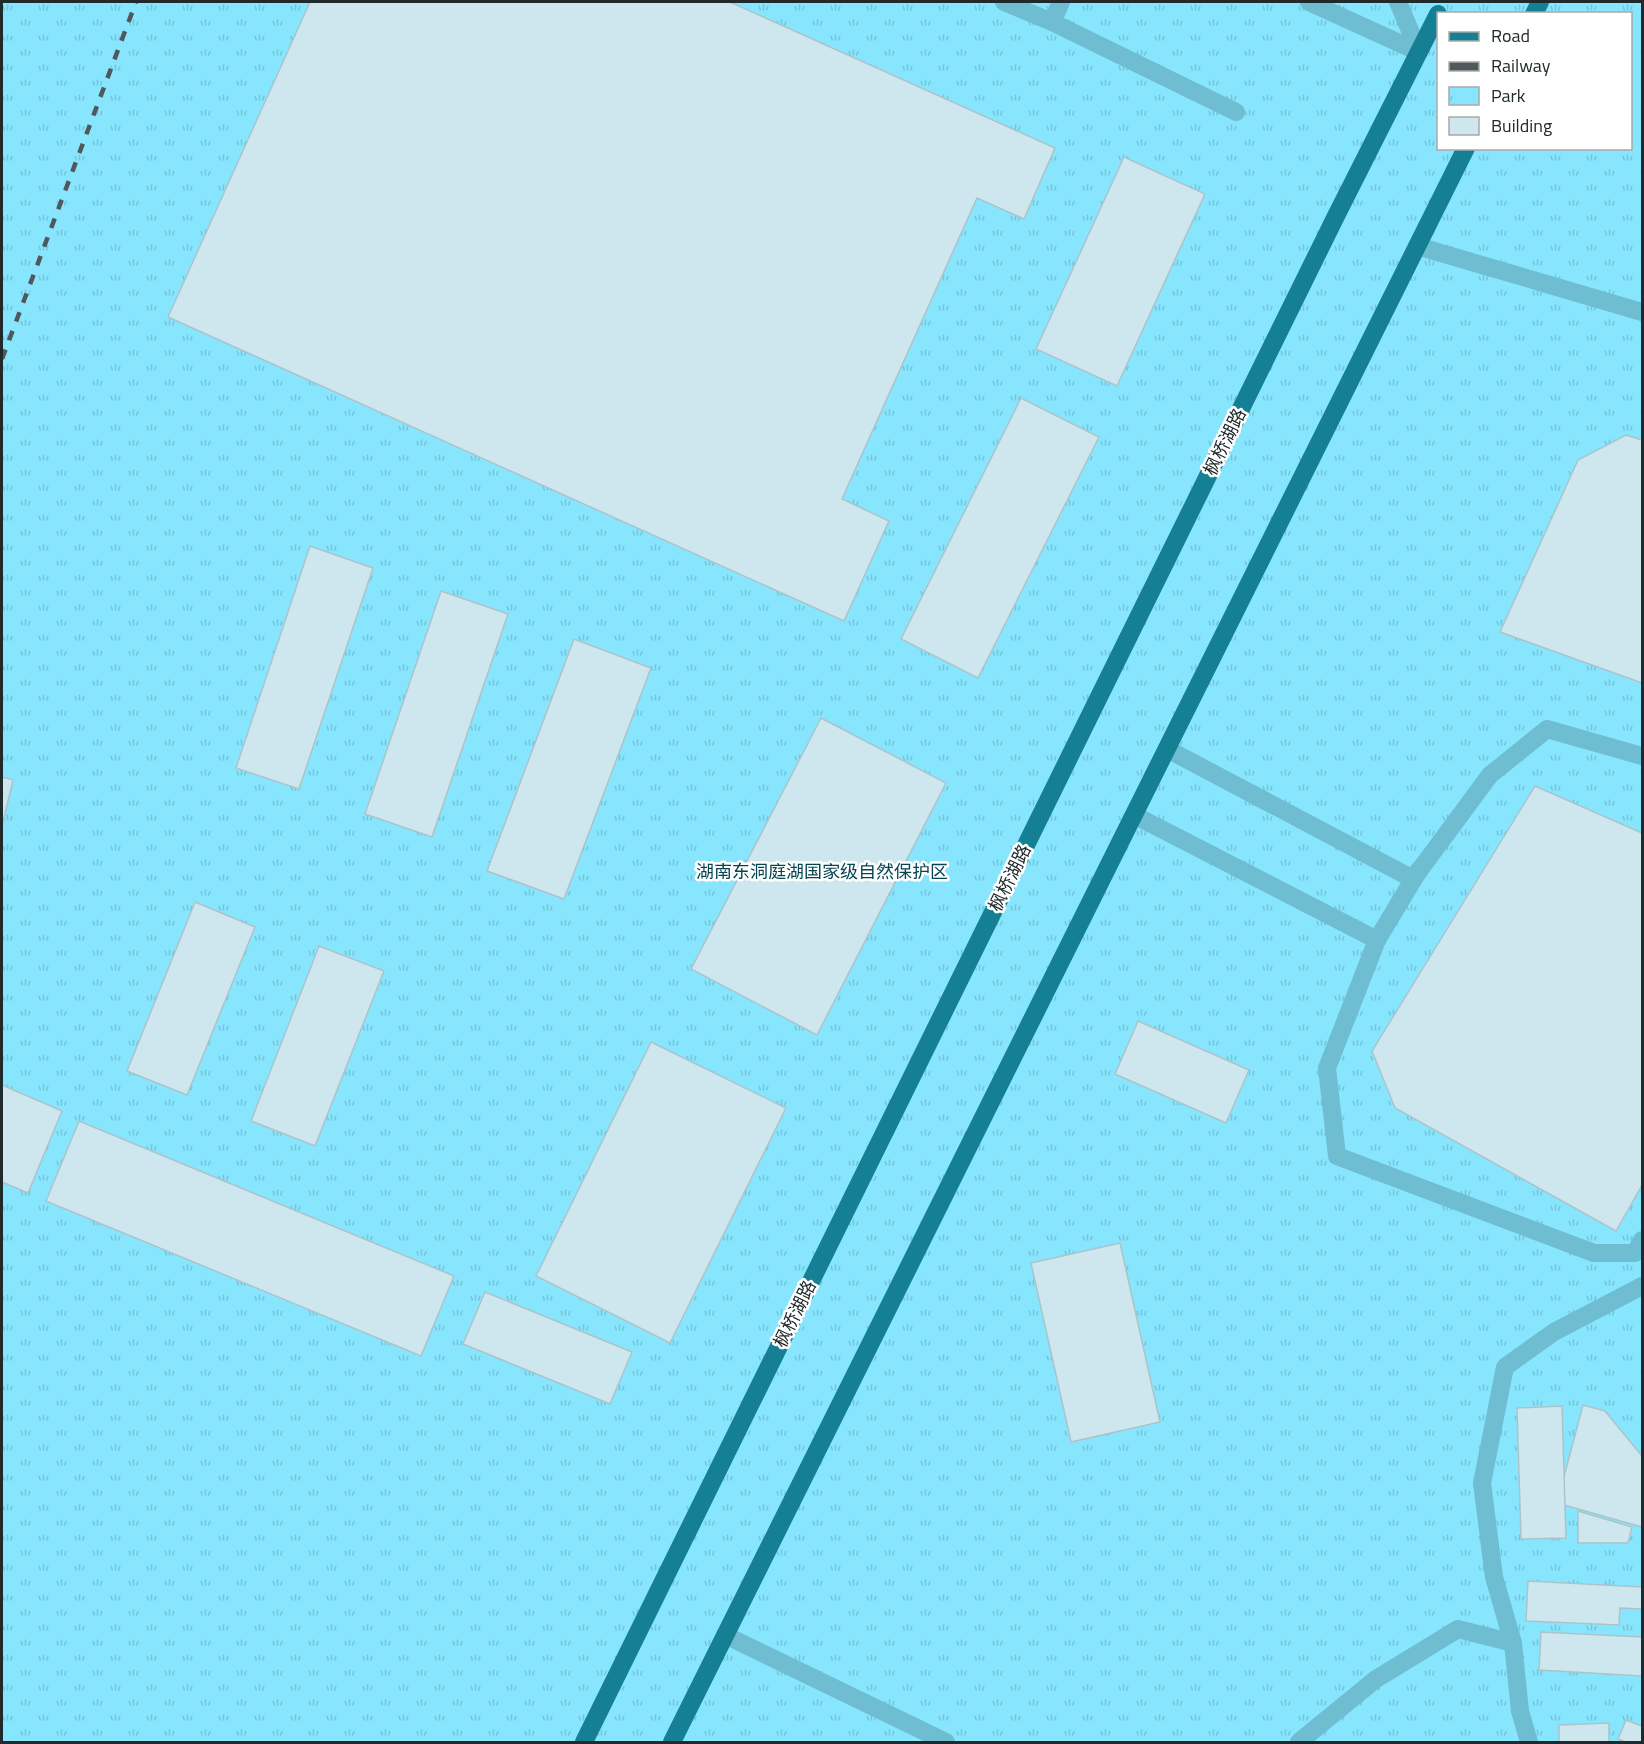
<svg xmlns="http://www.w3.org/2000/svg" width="1644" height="1744" font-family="'Titillium Web','Noto Sans SC',sans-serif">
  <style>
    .park { fill: url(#park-tufts); fill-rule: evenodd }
    .building { fill: #cee7ee; stroke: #abc4cb; stroke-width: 1.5 }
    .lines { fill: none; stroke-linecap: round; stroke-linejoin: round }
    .street { stroke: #6fbdd1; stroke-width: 18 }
    .primary { stroke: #157f94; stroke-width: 18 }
    .rail { stroke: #50585b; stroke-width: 4.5; stroke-dasharray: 10 10; stroke-linecap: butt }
    .labels { text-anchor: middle; stroke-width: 5; stroke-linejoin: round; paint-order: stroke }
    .street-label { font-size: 18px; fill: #202a2d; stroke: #fff }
    .park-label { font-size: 18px; fill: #054450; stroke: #fff }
  </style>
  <defs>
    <pattern id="park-tufts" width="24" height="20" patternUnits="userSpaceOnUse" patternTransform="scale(1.5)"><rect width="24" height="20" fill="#87e6fe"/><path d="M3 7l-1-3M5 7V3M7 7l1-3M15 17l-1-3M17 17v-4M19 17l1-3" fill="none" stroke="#74c5da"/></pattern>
  </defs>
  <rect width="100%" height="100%" fill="#f7fcfe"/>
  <path class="park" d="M2,2H1642V1742H2ZM1438,14H1630V148H1438Z"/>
  <g class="building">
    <path d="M310,2H730L1055,148L1024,219L977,198L842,499L889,521L844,621L168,317Z"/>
    <path d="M1124,157L1205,194L1117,386L1036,349Z"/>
    <path d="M1021,398L1099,437L978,678L901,639Z"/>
    <path d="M1626,435L1642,440V683L1500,632L1578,460Z"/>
    <path d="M310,546L373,568L299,789L236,768Z"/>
    <path d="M441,591L508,614L432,837L365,814Z"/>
    <path d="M574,639L651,668L564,899L487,871Z"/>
    <path d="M821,718L946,783L817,1035L691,969Z"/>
    <path d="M2,777L13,780L2,826Z"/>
    <path d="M1535,786L1642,833V1185L1616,1231L1395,1108L1372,1051Z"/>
    <path d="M195,902L255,927L187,1095L127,1071Z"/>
    <path d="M319,946L384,971L315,1146L251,1121Z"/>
    <path d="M1138,1021L1249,1070L1226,1123L1115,1074Z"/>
    <path d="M651,1042L786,1108L670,1343L536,1276Z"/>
    <path d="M2,1085L62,1111L28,1193L2,1182Z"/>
    <path d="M79,1121L454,1276L421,1356L46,1201Z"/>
    <path d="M1120,1243L1160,1422L1071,1442L1031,1263Z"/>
    <path d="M485,1292L632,1352L610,1404L463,1344Z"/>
    <path d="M1583,1405L1605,1411L1642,1456V1527L1557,1503Z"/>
    <path d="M1562,1406L1566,1538L1521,1539L1517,1408Z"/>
    <path d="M1578,1511L1632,1527L1628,1543H1578Z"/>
    <path d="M1528,1581L1642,1587V1609L1620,1608L1619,1625L1526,1621Z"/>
    <path d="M1541,1632L1642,1637V1676L1539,1670Z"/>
    <path d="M1626,1720L1642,1726V1742H1626L1618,1739Z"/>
    <path d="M1609,1723V1742H1559V1725Z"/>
  </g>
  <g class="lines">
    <g class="street">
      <path d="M1004,2L1052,22"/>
      <path d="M1061,2L1052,22L1236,112"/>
      <path d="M1309,2L1419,52"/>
      <path d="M1398,2L1419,52"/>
      <path d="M1417,246L1642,312"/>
      <path d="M1167,749L1413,879L1490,775L1547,729L1642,756"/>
      <path d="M1134,815L1377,940L1327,1068L1337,1156L1594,1253H1635L1642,1240"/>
      <path d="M1377,940L1419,870"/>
      <path d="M725,1635L946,1742"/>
      <path d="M1513,1643L1494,1577L1482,1483L1505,1367L1554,1332L1642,1286"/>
      <path d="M1299,1742L1376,1679L1458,1629L1513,1643L1520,1711L1529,1742"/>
    </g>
    <g class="primary">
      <path d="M1534,14L1540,2"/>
      <path d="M584,1742L1335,218L1438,14"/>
      <path d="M672,1742L1466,148"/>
    </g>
    <path class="rail" d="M2,359L136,2"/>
  </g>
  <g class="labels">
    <g class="street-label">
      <text transform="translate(1225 442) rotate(-64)" y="6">枫桥湖路</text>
      <text transform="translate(1010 878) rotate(-64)" y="6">枫桥湖路</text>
      <text transform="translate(795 1314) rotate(-64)" y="6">枫桥湖路</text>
    </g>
    <g class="park-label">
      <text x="822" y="878">湖南东洞庭湖国家级自然保护区</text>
    </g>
  </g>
  <rect width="1644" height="1744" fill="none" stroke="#202a2d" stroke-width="6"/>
  <rect x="1437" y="12" width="195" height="138" fill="#ffffff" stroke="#a6aaab" stroke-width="1.5"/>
  <rect x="1449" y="32" width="30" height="9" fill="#157f94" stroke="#a6aaab" stroke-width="1.5"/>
  <text x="1491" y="42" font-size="18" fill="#202a2d">Road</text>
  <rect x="1449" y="62" width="30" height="9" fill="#50585b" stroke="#a6aaab" stroke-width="1.5"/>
  <text x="1491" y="72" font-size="18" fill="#202a2d">Railway</text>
  <rect x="1449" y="87" width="30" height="18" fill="url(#park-tufts)" stroke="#a6aaab" stroke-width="1.5"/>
  <text x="1491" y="102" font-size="18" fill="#202a2d">Park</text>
  <rect x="1449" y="117" width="30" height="18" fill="#cee7ee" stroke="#a6aaab" stroke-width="1.5"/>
  <text x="1491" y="132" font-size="18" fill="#202a2d">Building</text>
</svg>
